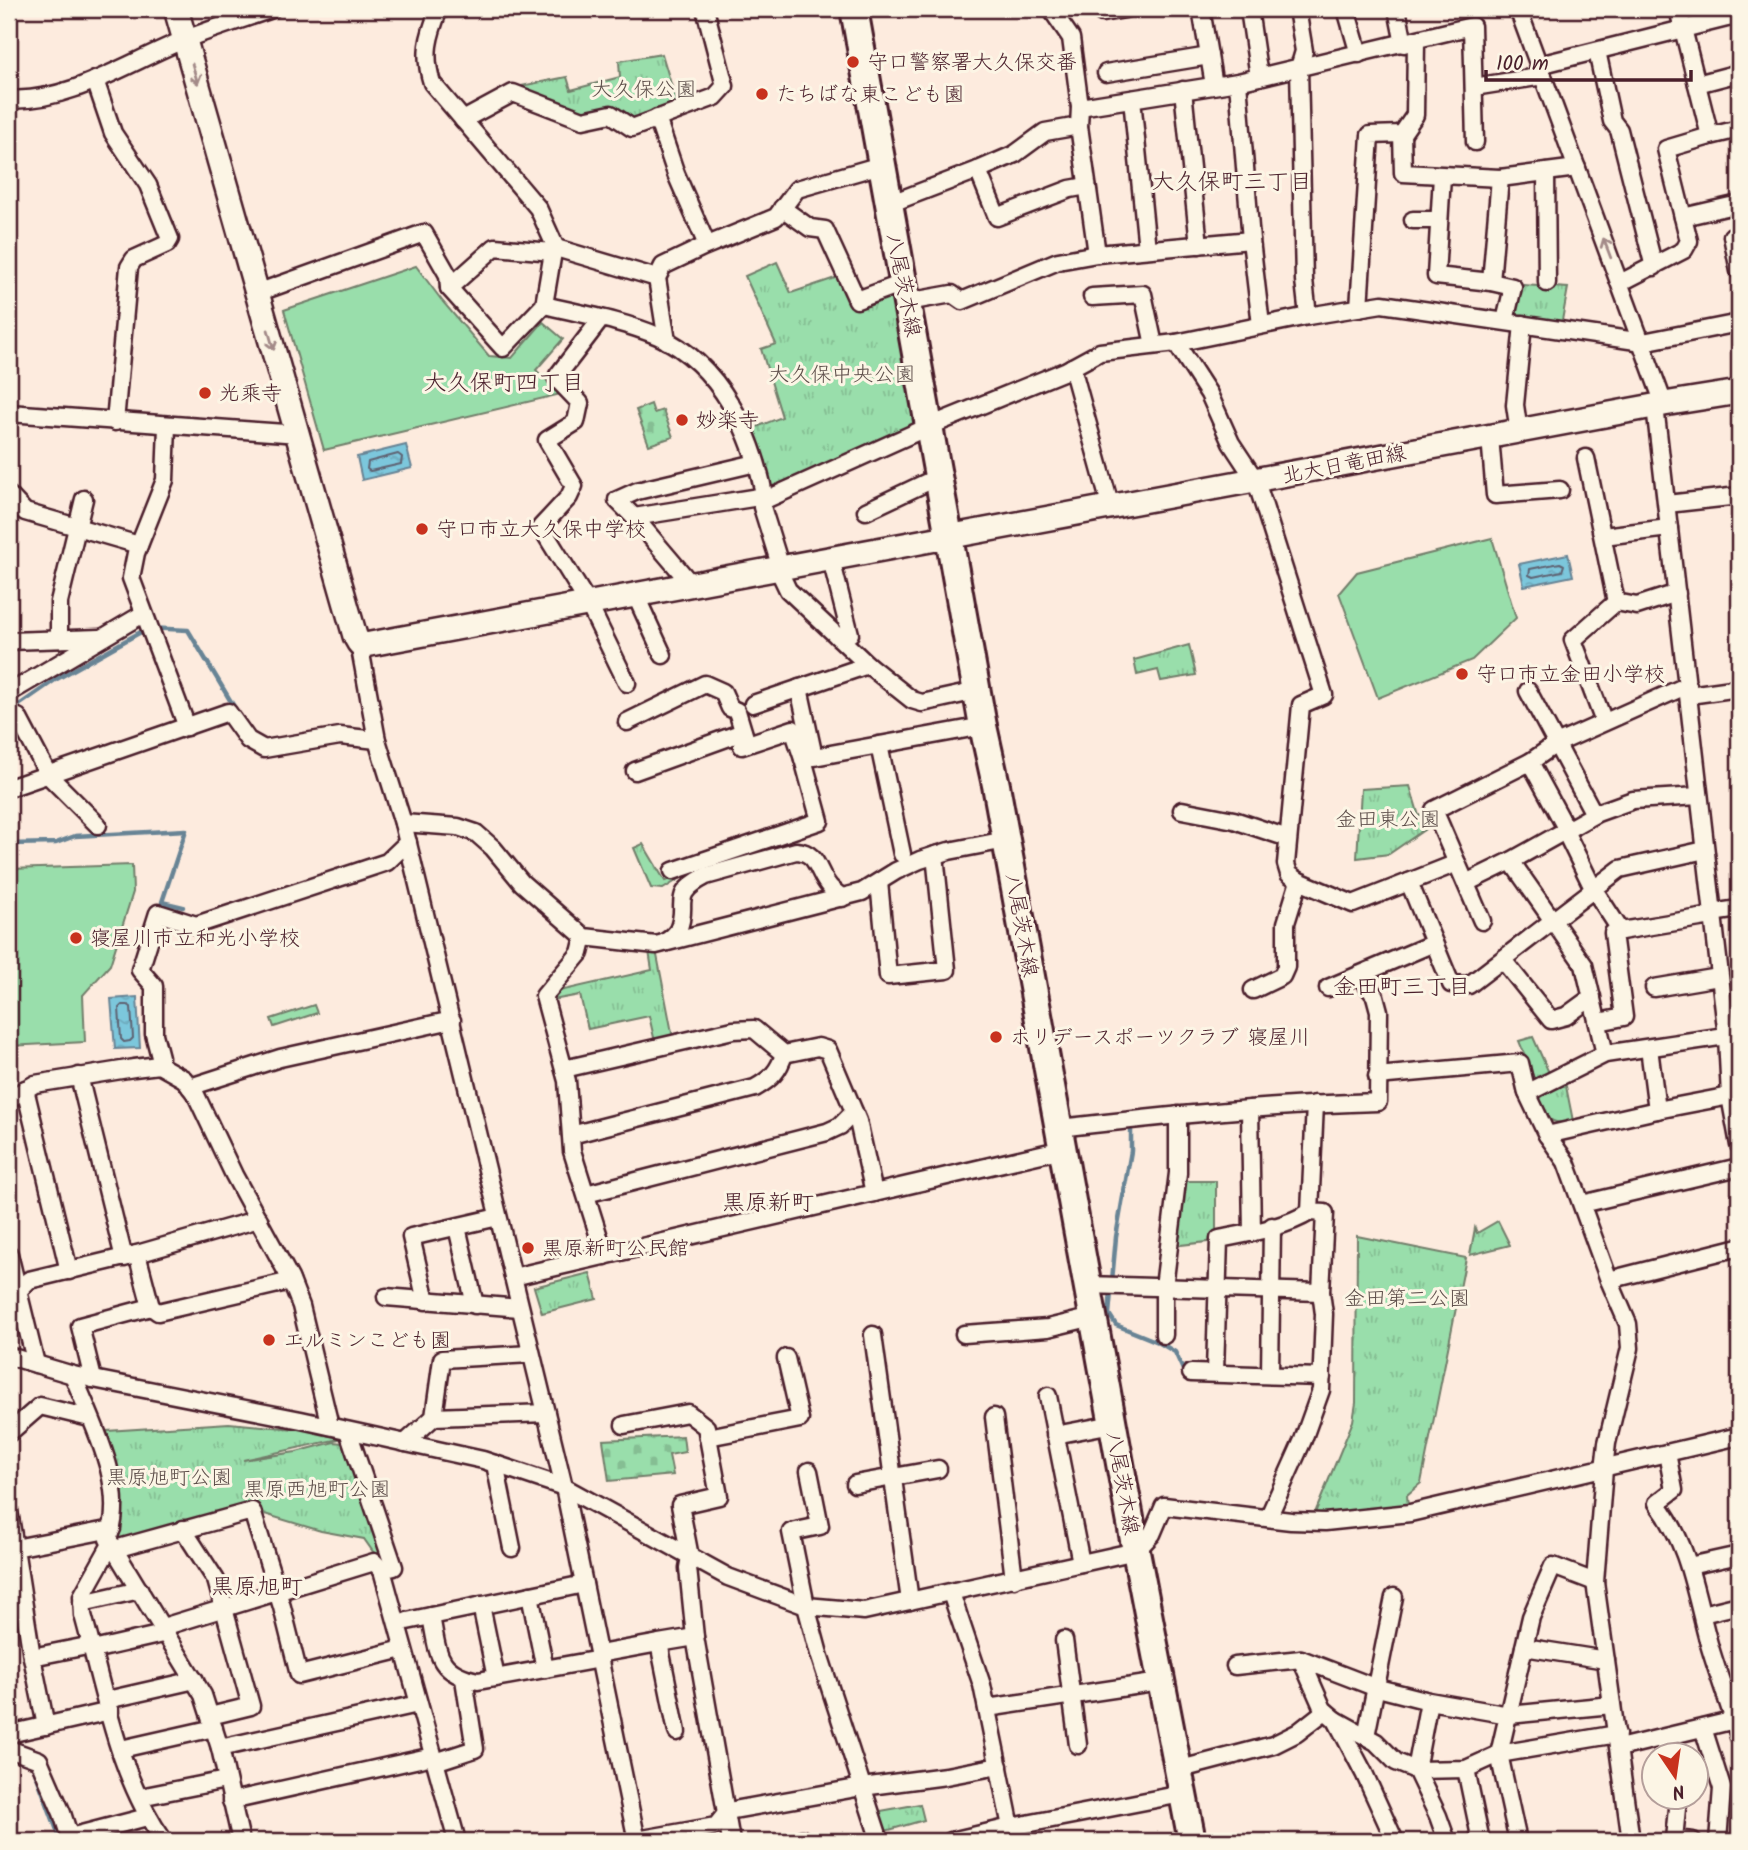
<svg xmlns="http://www.w3.org/2000/svg" width="1748" height="1850" font-family="Kalam,'Klee One',sans-serif">
  <style>
    .cemetery { fill: url(#cemetery-stones); stroke: #727e6b; stroke-width: 2 }
    .park { fill: url(#park-tufts); stroke: #727e6b; stroke-width: 2 }
    .garden { fill: #99deab; stroke: #727e6b; stroke-width: 2 }
    .water { fill: url(#water-ripples); stroke: #688495; stroke-width: 2 }
    .lines { fill: none; stroke-linecap: round; stroke-linejoin: round }
    .shore { stroke: #5e6272; stroke-width: 2 }
    .stream { stroke: #688495; stroke-width: 4.5 }
    .street-casing { stroke: #4a1f2b; stroke-width: 21 }
    .secondary-casing { stroke: #4a1f2b; stroke-width: 28 }
    .primary-casing { stroke: #4a1f2b; stroke-width: 32 }
    .street { stroke: #fcf5e5; stroke-width: 16 }
    .secondary { stroke: #fcf5e5; stroke-width: 23 }
    .primary { stroke: #fcf5e5; stroke-width: 26 }
    .oneway { stroke: #a38a88 }
    .poi-dot { fill: #c8321e; stroke: #fcf5e5; stroke-width: 2.5 }
    .labels { text-anchor: middle; stroke-width: 6; stroke-linejoin: round; paint-order: stroke }
    .poi-label { font-size: 21px; fill: #4a1f2b; stroke: #fcf5e5; text-anchor: start }
    .park-label { font-size: 21px; fill: #5e4f4b; stroke: #fcf5e5 }
    .street-label { font-size: 21px; fill: #4a1f2b; stroke: #fcf5e5 }
    .neighbourhood-label { font-size: 23px; fill: #4a1f2b; stroke: #fcf5e5 }
  </style>
  <defs>
    <pattern id="cemetery-stones" width="16" height="16" patternUnits="userSpaceOnUse" patternTransform="scale(1.75)"><rect width="16" height="16" fill="#99deab"/><path d="M2 7V4a2 2 0 0 1 4 0v3zM10 15v-3a2 2 0 0 1 4 0v3z" fill="#85be93"/></pattern>
    <pattern id="park-tufts" width="24" height="20" patternUnits="userSpaceOnUse" patternTransform="scale(1.75)"><rect width="24" height="20" fill="#99deab"/><path d="M3 7l-1-3M5 7V3M7 7l1-3M15 17l-1-3M17 17v-4M19 17l1-3" fill="none" stroke="#85be93"/></pattern>
    <pattern id="water-ripples" width="26" height="14" patternUnits="userSpaceOnUse" patternTransform="scale(1.75)"><rect width="26" height="14" fill="#7cc7dc"/><path d="M2 4q2-2 4 0t4 0M15 11q2-2 4 0t4 0" fill="none" stroke="#6daabd"/></pattern>
  </defs>
  <rect width="100%" height="100%" fill="#fdebde"/>
  <filter id="ink" filterUnits="userSpaceOnUse"><feTurbulence type="fractalNoise" baseFrequency=".0143" numOctaves="2"/><feDisplacementMap in="SourceGraphic" scale="14" xChannelSelector="R" yChannelSelector="G"/><feConvolveMatrix kernelMatrix="1 2 1 2 8 2 1 2 1" color-interpolation-filters="sRGB"/></filter>
  <g filter="url(#ink)">
    <g class="cemetery">
      <path d="M651,404L654,413L663,410L673,437L649,445L636,410Z"/>
      <path d="M683,1436L685,1452L669,1455L673,1475L609,1481L603,1440Z"/>
    </g>
    <g class="park">
      <path d="M662,54L677,104C665,109 649,119 636,120C601,123 549,108 521,86L567,77L571,90L620,77L619,61Z"/>
      <path d="M777,262L791,293L841,276L854,304L896,290L922,423L770,492L749,430L782,417L761,349L776,344L745,276Z"/>
      <path d="M1523,285L1568,288L1561,326L1509,315Z"/>
      <path d="M1189,645L1196,675L1161,681L1158,670L1137,675L1134,660Z"/>
      <path d="M1410,786L1419,816L1427,814L1431,825L1389,854L1357,858L1361,789Z"/>
      <path d="M643,844L665,881L681,876V878L663,889L651,888L634,848Z"/>
      <path d="M656,950L673,1038L655,1042L649,1016L588,1029L580,995L553,1000L555,992L652,970L649,951Z"/>
      <path d="M314,1005L317,1013L274,1027L271,1019Z"/>
      <path d="M1533,1037L1550,1075L1536,1083L1519,1041Z"/>
      <path d="M1562,1085L1566,1086L1573,1121C1550,1126 1548,1120 1540,1099L1543,1095Z"/>
      <path d="M1179,1181H1216V1241L1171,1246Z"/>
      <path d="M1498,1221L1510,1245L1470,1255L1475,1228L1477,1233Z"/>
      <path d="M1357,1236L1466,1258L1421,1483L1407,1495L1408,1507L1315,1513L1353,1421L1356,1403Z"/>
      <path d="M590,1273L597,1299L542,1313L534,1287Z"/>
      <path d="M229,1423L295,1429L296,1426L339,1436V1439L243,1460L296,1452L334,1442L342,1443L387,1561L383,1562L376,1556L364,1539L321,1531L258,1512L116,1544L114,1539L122,1503L107,1431Z"/>
      <path d="M920,1804L924,1820L882,1832L875,1812Z"/>
    </g>
    <g class="garden">
      <path d="M416,266L443,302L489,356L512,358L543,322L563,339L536,370L561,394L324,450L284,310Z"/>
      <path d="M1492,538L1516,618L1472,660L1378,698L1339,593L1357,572Z"/>
      <path d="M132,865L133,892L110,965L83,995L85,1042L9,1046V869Z"/>
    </g>
    <g class="water">
      <path d="M406,445L412,468L362,480L357,457Z"/>
      <path d="M1568,554L1573,576L1524,586L1519,564Z"/>
      <path d="M137,997L140,1048L115,1049L111,999Z"/>
    </g>
    <g class="lines">
      <g class="shore">
        <path d="M398,454L402,457L401,464L370,471L367,469L368,462Z"/>
        <path d="M1560,563L1564,565L1562,571L1533,577L1529,575L1530,569Z"/>
        <path d="M122,1005H128L131,1007L133,1038L130,1041L124,1042L121,1039L119,1008Z"/>
      </g>
      <g class="stream">
        <path d="M9,712L55,680L148,628L188,630L236,710"/>
        <path d="M9,844L56,843L75,836L186,830L162,902L183,907"/>
        <path d="M927,849L938,847"/>
        <path d="M1131,1125V1151L1116,1237L1109,1314L1116,1325L1158,1342L1175,1352L1185,1374"/>
        <path d="M31,1765L33,1766L61,1841"/>
      </g>
      <g class="street-casing">
        <g id="street">
          <path d="M1051,9L1071,38L1080,107"/>
          <path d="M1201,9L1214,85"/>
          <path d="M1249,9L1259,77"/>
          <path d="M1297,9L1304,51L1299,68L1304,280L1308,316"/>
          <path d="M1346,9L1359,54"/>
          <path d="M1397,9L1404,44"/>
          <path d="M1518,9L1664,404"/>
          <path d="M1678,9L1710,136L1666,149L1683,217L1739,204"/>
          <path d="M1102,13L1125,9"/>
          <path d="M1597,51L1612,121L1619,130L1654,267"/>
          <path d="M1539,65L1739,15"/>
          <path d="M1106,73L1209,56"/>
          <path d="M95,80L113,133L148,185L170,239L167,244L134,259L129,267L115,422"/>
          <path d="M1238,82L1251,240L1261,325"/>
          <path d="M1697,84L1739,73"/>
          <path d="M1474,87L1543,76"/>
          <path d="M1183,90L1199,245"/>
          <path d="M9,99C67,104 132,60 186,39C214,28 243,19 272,9"/>
          <path d="M1132,99L1147,249"/>
          <path d="M657,118L676,174L707,245"/>
          <path d="M463,120L513,93L583,120L611,114L632,128L715,97L725,86L705,9"/>
          <path d="M1079,126L1097,254"/>
          <path d="M1402,134L1403,173L1500,178L1577,168"/>
          <path d="M1710,136L1739,129"/>
          <path d="M978,170L997,217L1070,189L1087,186"/>
          <path d="M1546,172L1547,283"/>
          <path d="M1442,176L1436,276L1491,282L1513,287L1505,321"/>
          <path d="M889,204L978,170L1015,154L1045,132L1079,126L1080,107L1238,82L1472,26L1475,142"/>
          <path d="M782,208L810,228L825,230L857,300L903,283"/>
          <path d="M1413,220H1439"/>
          <path d="M1732,236L1739,271"/>
          <path d="M556,248L657,278"/>
          <path d="M1491,282L1500,178"/>
          <path d="M1620,283L1684,250L1689,241L1683,217"/>
          <path d="M449,288L495,247L553,252"/>
          <path d="M257,293L424,233L448,275L449,288L503,348L544,305L553,252L556,248L538,208L432,83C423,54 428,37 439,9"/>
          <path d="M1092,297L1143,294L1154,345"/>
          <path d="M907,302L952,294L962,301L1058,261L1097,254L1251,240"/>
          <path d="M544,305C582,314 623,321 658,336C720,364 754,435 765,500L930,426L1065,371L1100,352L1176,343L1308,316L1382,304L1643,342L1739,323"/>
          <path d="M1359,308L1370,135L1402,134L1415,115L1416,41"/>
          <path d="M601,319L558,375L557,379L580,403L576,422L547,440L574,486L569,497L541,527L588,603L627,683"/>
          <path d="M667,341L657,278L663,266L703,247L776,217L797,189L881,165"/>
          <path d="M1176,343L1209,394L1231,443L1256,481L1324,695L1301,705L1286,864L1289,874L1299,881L1286,923V967L1282,976L1253,990"/>
          <path d="M1072,367L1111,508"/>
          <path d="M1655,406L1727,1037L1730,1096L1739,1145"/>
          <path d="M9,413L299,434"/>
          <path d="M167,426L165,480L136,553L131,578L187,727"/>
          <path d="M1519,432L1515,405L1523,324"/>
          <path d="M1490,437L1495,495L1560,490"/>
          <path d="M1586,458L1616,602L1573,640L1604,722"/>
          <path d="M9,495L25,512L139,545"/>
          <path d="M765,500L762,507L781,568"/>
          <path d="M1667,504L1739,496"/>
          <path d="M866,511L940,476"/>
          <path d="M634,517L617,500L637,491L756,463"/>
          <path d="M1603,536L1669,528"/>
          <path d="M831,559L850,634L838,637"/>
          <path d="M778,569L788,590L868,665L912,700L922,703L977,691"/>
          <path d="M691,584L634,517L765,496"/>
          <path d="M635,594L663,655"/>
          <path d="M1616,602L1637,606L1677,593"/>
          <path d="M59,639V602L84,499"/>
          <path d="M9,641L100,638"/>
          <path d="M359,643L377,740L403,823L564,1487L637,1841"/>
          <path d="M799,688L814,757"/>
          <path d="M1528,691L1594,814"/>
          <path d="M9,693L143,614"/>
          <path d="M1689,695L1739,688"/>
          <path d="M753,704L868,665"/>
          <path d="M18,717L49,776L98,825"/>
          <path d="M627,722L705,684L723,692L730,708L737,711L747,744"/>
          <path d="M879,745L902,854"/>
          <path d="M742,746L793,729L803,759L983,726"/>
          <path d="M1530,762L1567,830"/>
          <path d="M635,771L743,732"/>
          <path d="M9,788L228,712L248,740L264,749L340,736L377,740"/>
          <path d="M1182,810L1234,820L1288,838"/>
          <path d="M403,823L458,827L476,833L493,848L522,883L584,937L656,945L862,892L896,871L920,860L949,851L1006,840"/>
          <path d="M1565,831L1593,888L1621,931L1712,916"/>
          <path d="M1511,861L1584,965L1605,1054"/>
          <path d="M673,871L820,821L803,759"/>
          <path d="M1299,881L1353,904L1457,863"/>
          <path d="M879,882L888,976L947,970L935,855"/>
          <path d="M1409,882L1451,984L1469,985L1620,869L1705,850"/>
          <path d="M1466,883L1511,861L1597,813L1633,800L1699,796"/>
          <path d="M1711,913L1739,909"/>
          <path d="M1482,921L1434,810L1530,762L1556,744L1688,685"/>
          <path d="M584,937L580,953L544,996L567,1081L572,1151L605,1256"/>
          <path d="M665,942C670,939 675,935 678,930C690,903 668,896 706,876L796,851C818,852 817,872 829,886C832,890 838,894 842,898"/>
          <path d="M1503,960L1551,1020L1566,1016L1592,997"/>
          <path d="M1328,988L1434,943"/>
          <path d="M1654,988L1719,977"/>
          <path d="M1598,1022L1624,1017L1613,933L1621,931"/>
          <path d="M1649,1048L1657,1110L1730,1096"/>
          <path d="M159,1065L160,1057L154,1034V986L140,970L158,913L196,925L387,862L408,842"/>
          <path d="M564,1069L733,1030L754,1029L784,1054L818,1047L828,1050L858,1121L874,1193"/>
          <path d="M79,1076L124,1258L137,1254L151,1307"/>
          <path d="M1377,1076L1520,1063L1527,1093"/>
          <path d="M190,1087L280,1058L452,1020"/>
          <path d="M25,1089L69,1271"/>
          <path d="M9,1099L35,1084L134,1068L159,1065L184,1079L196,1095L234,1175L290,1278L301,1306L330,1426"/>
          <path d="M1250,1109L1252,1233"/>
          <path d="M1059,1128C1165,1116 1271,1105 1378,1102L1379,1011L1375,996L1359,975"/>
          <path d="M571,1135L755,1088C771,1079 779,1071 784,1054"/>
          <path d="M1547,1135L1657,1110"/>
          <path d="M586,1194L827,1132L840,1126L854,1112"/>
          <path d="M1582,1204L1739,1167"/>
          <path d="M457,1227L475,1305"/>
          <path d="M9,1254L36,1364"/>
          <path d="M513,1277L1063,1149"/>
          <path d="M1609,1280L1739,1247"/>
          <path d="M1087,1285L1321,1292"/>
          <path d="M9,1294L18,1291L29,1280L137,1254L259,1219"/>
          <path d="M386,1297L520,1308"/>
          <path d="M426,1301L411,1237L498,1217"/>
          <path d="M964,1334L1048,1328L1093,1317"/>
          <path d="M873,1335L910,1601"/>
          <path d="M1164,1335V1287L1178,1173V1115"/>
          <path d="M9,1356L73,1375L301,1420L483,1460L564,1487L728,1577L806,1606L864,1611L1136,1551L1152,1534L1164,1506L1291,1521L1325,1522L1410,1513L1739,1436"/>
          <path d="M1215,1372L1219,1239C1249,1233 1284,1228 1310,1212"/>
          <path d="M1191,1373L1322,1377"/>
          <path d="M1270,1374L1272,1226"/>
          <path d="M73,1375C91,1421 129,1489 108,1539L111,1544L82,1596L83,1615C104,1690 118,1777 164,1841"/>
          <path d="M93,1379L80,1326L151,1307L158,1312L291,1281"/>
          <path d="M1048,1396L1081,1563"/>
          <path d="M434,1417L546,1413"/>
          <path d="M994,1417L1014,1579"/>
          <path d="M624,1425L688,1413L706,1427L708,1437L800,1419L786,1358"/>
          <path d="M348,1431L394,1567L382,1570L457,1841"/>
          <path d="M9,1433L40,1406L90,1418"/>
          <path d="M1055,1435L1113,1424"/>
          <path d="M708,1437L719,1496L680,1505L690,1557L688,1568L695,1637L731,1841"/>
          <path d="M405,1443L434,1417L442,1359L531,1354"/>
          <path d="M1667,1453L1674,1490L1657,1503C1690,1546 1695,1594 1709,1644C1718,1675 1730,1706 1739,1737"/>
          <path d="M495,1464L512,1548"/>
          <path d="M809,1471L820,1526L791,1532L806,1606L819,1654L880,1841"/>
          <path d="M855,1484L938,1469"/>
          <path d="M9,1511L15,1548L9,1550"/>
          <path d="M1268,1518L1303,1440L1321,1390L1324,1314L1321,1292L1325,1213L1310,1212L1315,1104"/>
          <path d="M183,1529L216,1580L251,1706L210,1716"/>
          <path d="M111,1544L203,1695L220,1748L241,1841"/>
          <path d="M115,1549L252,1511L282,1607L299,1675L403,1649"/>
          <path d="M1689,1566L1739,1555"/>
          <path d="M951,1593L982,1685L1011,1827"/>
          <path d="M530,1595L545,1669"/>
          <path d="M82,1603L140,1590"/>
          <path d="M481,1605L496,1678"/>
          <path d="M1702,1614L1739,1605"/>
          <path d="M431,1616C438,1652 436,1673 478,1681L600,1659"/>
          <path d="M407,1621L584,1584"/>
          <path d="M163,1627L374,1562L382,1570"/>
          <path d="M1064,1640L1078,1745"/>
          <path d="M1524,1647L1606,1660"/>
          <path d="M93,1650L167,1633"/>
          <path d="M599,1654L659,1643"/>
          <path d="M32,1657L92,1645"/>
          <path d="M1235,1666L1301,1659"/>
          <path d="M107,1700L195,1680"/>
          <path d="M1429,1701L1416,1770L1438,1816L1447,1841"/>
          <path d="M987,1708L1160,1682"/>
          <path d="M1336,1720L1376,1742L1396,1762L1416,1770L1466,1769L1499,1754L1617,1734"/>
          <path d="M46,1726L32,1657L15,1548L112,1529"/>
          <path d="M1703,1728L1722,1788L1718,1841"/>
          <path d="M677,1732L659,1643L695,1637"/>
          <path d="M9,1734L110,1711"/>
          <path d="M1366,1736L1394,1597"/>
          <path d="M1663,1738L1668,1756"/>
          <path d="M220,1748L418,1704"/>
          <path d="M1619,1748L1739,1719"/>
          <path d="M9,1749L39,1760L62,1813L71,1841"/>
          <path d="M121,1749L214,1728"/>
          <path d="M435,1762L475,1749L464,1679"/>
          <path d="M1466,1769L1481,1841"/>
          <path d="M1177,1770L1273,1745L1297,1733L1325,1711"/>
          <path d="M140,1797L226,1780"/>
          <path d="M1678,1798L1674,1839L1693,1841"/>
          <path d="M231,1801L433,1756"/>
          <path d="M70,1837L147,1817"/>
          <path d="M802,1839L803,1841"/>
          <path d="M637,1840L716,1826L728,1811L862,1787L946,1776L999,1766"/>
          <path d="M951,1841L1011,1827L1182,1794"/>
          <path d="M1395,1841L1364,1773L1336,1720L1323,1709L1301,1659L1374,1687L1429,1701L1509,1715L1612,1705"/>
          <path d="M1518,1841L1499,1754L1531,1617L1553,1566L1595,1582"/>
          <path d="M1631,1841L1595,1582L1604,1469L1607,1443L1630,1348L1628,1324L1609,1280L1566,1162L1547,1135L1527,1093L1605,1054L1739,1034"/>
        </g>
      </g>
      <g class="secondary-casing">
        <path id="secondary" d="M176,9L355,636L359,643L365,645L1664,404L1739,392"/>
      </g>
      <g class="primary-casing">
        <path id="primary" d="M854,9L983,726L996,785L1136,1551L1192,1841"/>
      </g>
      <use href="#street" class="street"/>
      <use href="#secondary" class="secondary"/>
      <use href="#primary" class="primary"/>
    </g>
    <defs><path id="oneway-shaft" d="M-6 0H5M1.5-3L5.5 0L1.5 3" fill="none" stroke-width="1.6" stroke-linecap="round" stroke-linejoin="round" transform="scale(1.75)"/></defs>
    <g class="oneway">
      <use href="#oneway-shaft" transform="translate(195 74) rotate(74)"/>
      <use href="#oneway-shaft" transform="translate(1607 248) rotate(-111)"/>
      <use href="#oneway-shaft" transform="translate(271 340) rotate(74)"/>
    </g>
  </g>
  <g class="poi-dot">
    <circle cx="853" cy="62" r="7"/>
    <circle cx="762" cy="94" r="7"/>
    <circle cx="205" cy="393" r="7"/>
    <circle cx="682" cy="420" r="7"/>
    <circle cx="422" cy="529" r="7"/>
    <circle cx="1462" cy="674" r="7"/>
    <circle cx="76" cy="938" r="7"/>
    <circle cx="996" cy="1037" r="7"/>
    <circle cx="528" cy="1248" r="7"/>
    <circle cx="269" cy="1340" r="7"/>
  </g>
  <g class="labels">
    <g class="poi-label">
      <text x="867" y="69">守口警察署大久保交番</text>
      <text x="776" y="101">たちばな東こども園</text>
      <text x="219" y="400">光乘寺</text>
      <text x="696" y="427">妙楽寺</text>
      <text x="436" y="536">守口市立大久保中学校</text>
      <text x="1476" y="681">守口市立金田小学校</text>
      <text x="90" y="945">寝屋川市立和光小学校</text>
      <text x="1010" y="1044">ホリデースポーツクラブ 寝屋川</text>
      <text x="542" y="1255">黒原新町公民館</text>
      <text x="283" y="1347">エルミンこども園</text>
    </g>
    <g class="park-label">
      <text x="644" y="96">大久保公園</text>
      <text x="842" y="381">大久保中央公園</text>
      <text x="1388" y="826">金田東公園</text>
      <text x="1407" y="1305">金田第二公園</text>
      <text x="169" y="1484">黒原旭町公園</text>
      <text x="317" y="1496">黒原西旭町公園</text>
    </g>
    <g class="street-label">
      <text transform="translate(904 285) rotate(79)" y="7">八尾茨木線</text>
      <text transform="translate(1344 464) rotate(-11)" y="7">北大日竜田線</text>
      <text transform="translate(1022 925) rotate(80)" y="7">八尾茨木線</text>
      <text transform="translate(1123 1483) rotate(80)" y="7">八尾茨木線</text>
    </g>
    <g class="neighbourhood-label">
      <text x="1232" y="189">大久保町三丁目</text>
      <text x="504" y="390">大久保町四丁目</text>
      <text x="1402" y="994">金田町三丁目</text>
      <text x="768" y="1210">黒原新町</text>
      <text x="257" y="1594">黒原旭町</text>
    </g>
  </g>
  <rect width="1748" height="1850" fill="none" stroke="#fcf5e5" stroke-width="35"/>
  <rect x="18" y="18" width="1713" height="1815" fill="none" stroke="#4a1f2b" stroke-width="2.5" filter="url(#ink)"/>
  <g transform="translate(1675 1776) rotate(167)"><circle r="33" fill="#fcf5e5" stroke="#b59f9b" stroke-width="2"/>
  <path d="M0-5L12 26L0 18L-12 26Z" fill="#c8321e"/>
  <text y="-10" font-size="19" font-weight="bold" text-anchor="middle" fill="#4a1f2b">N</text>
  </g>
  <path d="M1486 70v10h205v-10" fill="none" stroke="#4a1f2b" stroke-width="3.5"/>
  <text x="1496" y="70" font-size="21" fill="#4a1f2b" stroke="#fcf5e5" stroke-width="5" paint-order="stroke">100 m</text>
</svg>
